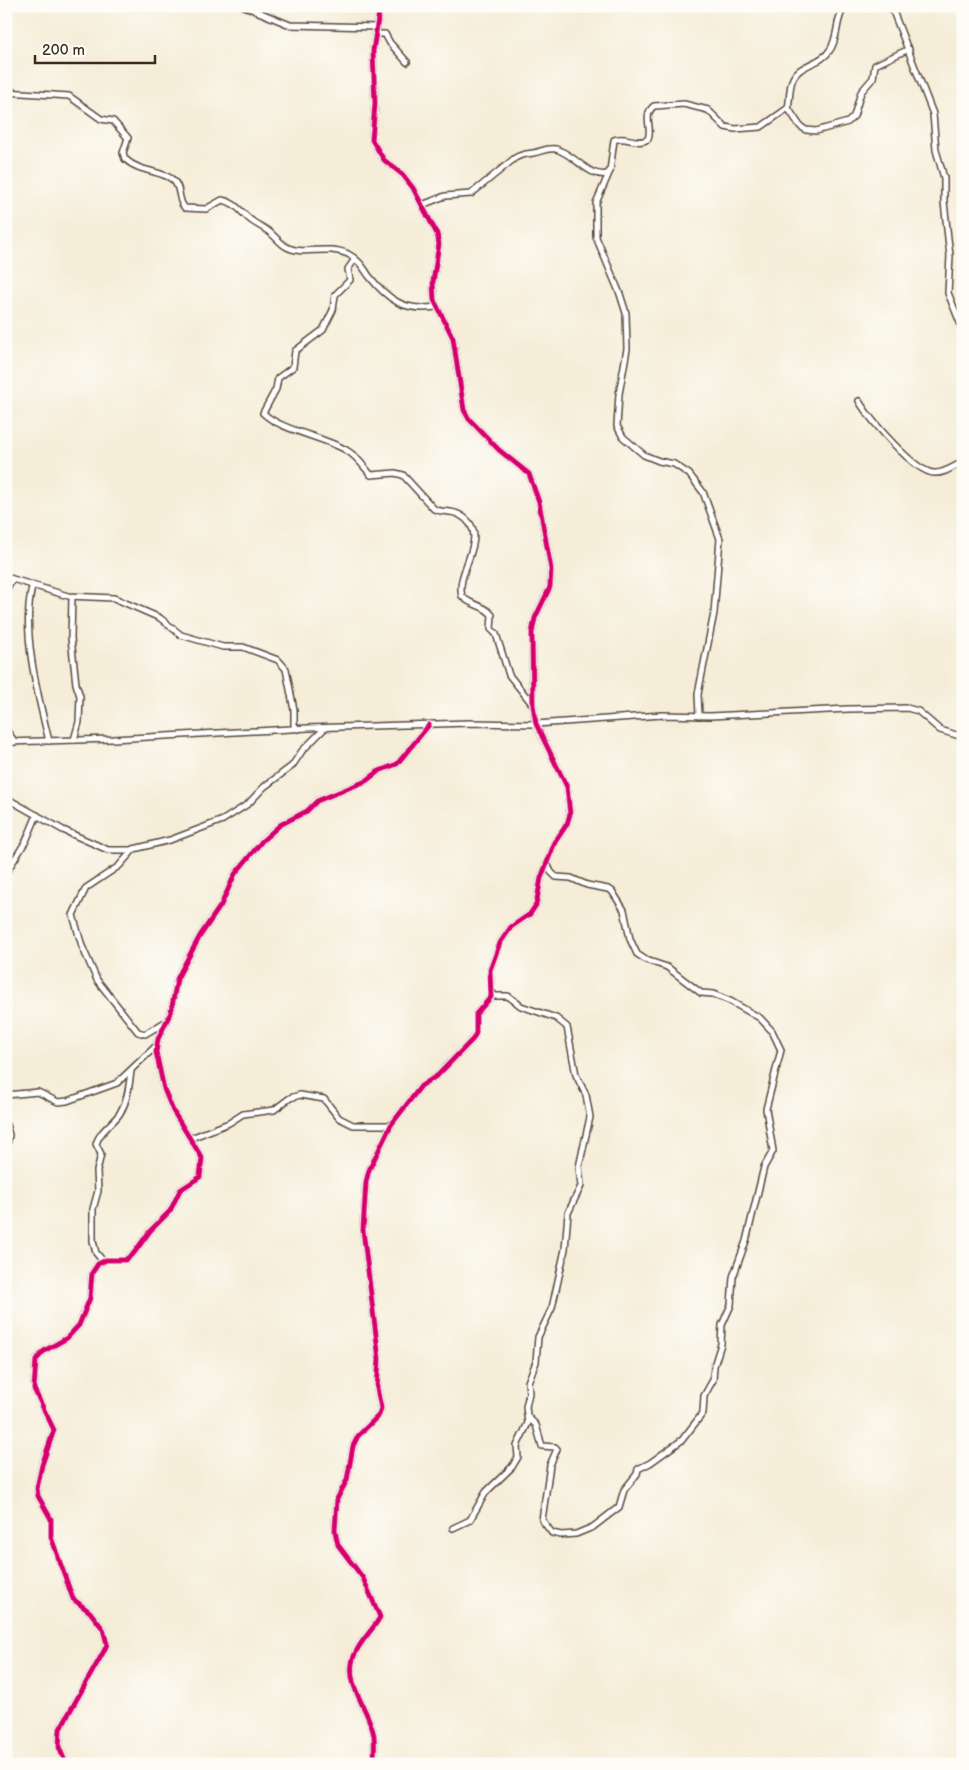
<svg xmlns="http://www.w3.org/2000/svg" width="969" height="1770" font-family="'Balsamiq Sans',sans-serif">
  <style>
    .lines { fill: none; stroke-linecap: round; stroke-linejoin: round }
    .minor-casing { stroke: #57473a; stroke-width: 8 }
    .minor { stroke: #fff; stroke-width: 5 }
    .cycleway-casing { stroke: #fdfcf7; stroke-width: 8 }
    .cycleway { stroke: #d6006c; stroke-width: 5 }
  </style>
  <rect width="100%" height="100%" fill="#fdfcf7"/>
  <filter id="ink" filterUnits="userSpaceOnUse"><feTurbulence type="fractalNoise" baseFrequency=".02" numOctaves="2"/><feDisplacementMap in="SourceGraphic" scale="10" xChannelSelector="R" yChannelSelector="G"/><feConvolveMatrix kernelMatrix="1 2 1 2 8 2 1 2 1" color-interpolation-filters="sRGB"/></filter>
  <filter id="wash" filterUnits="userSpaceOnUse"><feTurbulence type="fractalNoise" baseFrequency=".0096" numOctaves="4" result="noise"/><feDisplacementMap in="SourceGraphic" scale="20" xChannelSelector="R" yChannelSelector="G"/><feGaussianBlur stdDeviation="1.12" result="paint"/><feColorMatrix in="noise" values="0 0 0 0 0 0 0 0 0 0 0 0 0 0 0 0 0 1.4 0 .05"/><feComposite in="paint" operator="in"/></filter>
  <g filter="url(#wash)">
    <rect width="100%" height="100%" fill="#f5edd8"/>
  </g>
  <g filter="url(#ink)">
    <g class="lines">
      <g class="minor-casing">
        <g id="minor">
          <path d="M244,6L290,25L377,27"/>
          <path d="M891,6L933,114L936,150L944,178V202L950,256L948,293L963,330"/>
          <path d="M376,34H385L390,43L407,62"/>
          <path d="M6,92L69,96L101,119L113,121L128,138L123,153L125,159C140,173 162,170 173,180C182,188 177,201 185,208L206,209L222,200C236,202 241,213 252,221C257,225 263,227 268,231C274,235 279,242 285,246C302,257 326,244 348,254C358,259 363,267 369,276C388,300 405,312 436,307"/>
          <path d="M788,108C790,100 789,89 792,81C798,63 821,65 830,50C839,37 835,19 845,6"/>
          <path d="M610,171L596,203V237L620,294L626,313L627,349L619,394L617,426L623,437L644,455L659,461L674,464L689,474L703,492L720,539L714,613L698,694L699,716"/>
          <path d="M422,205L445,196L471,194L515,158C521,154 526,154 533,153C541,152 547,147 556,149C574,154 589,178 607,174L610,171L614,140C625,135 638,146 648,139C653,128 642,115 654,106L684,104L708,110L725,127L735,129L761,127L788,108L800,126L806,130L816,131L848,122L854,116L861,92L873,78L875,65L909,49"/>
          <path d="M355,259L348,269L350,280L335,295L333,310L323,330L295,351L293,367L278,378L276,389L263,413C280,430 324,437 346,450C357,456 363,466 371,475L395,473L403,475L434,509C442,513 451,510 460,515C494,534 454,571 462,596C470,606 484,604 492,615L491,629L496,634L509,675L533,705"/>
          <path d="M859,401C869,418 914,472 934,473C944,474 954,466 963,462"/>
          <path d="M6,577L68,596L114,598L160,618L181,635L223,647H243L278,660L286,669L294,710V725L298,729"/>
          <path d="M32,587C21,632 38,696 49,741"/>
          <path d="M6,590L12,579"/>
          <path d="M72,597L71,638L76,684L80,696L79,722L74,740"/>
          <path d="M6,730L15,742"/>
          <path d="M6,742L113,739L308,728L469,723L536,724L662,715L710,716L848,709L907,708L918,711L940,730L963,737"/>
          <path d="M6,798L63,830L108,850H130L170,840L223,820L248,804L264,787L292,766L302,751L325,728"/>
          <path d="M134,849L119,866L86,888L73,915L82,946L97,980L138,1032L145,1034L167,1021"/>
          <path d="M6,873L26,841L37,815"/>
          <path d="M962,1074L963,1073"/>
          <path d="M6,1095L38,1092L58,1102L67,1101L117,1083L156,1046"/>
          <path d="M6,1125L9,1135L6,1150"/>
          <path d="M191,1138L229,1123L243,1114L274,1110L290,1098L300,1095L324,1099L339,1118L353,1125H391"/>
          <path d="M103,1261L96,1253L93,1241V1209L98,1191L97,1171L101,1154L96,1144C100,1130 113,1124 120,1113C128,1100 129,1086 131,1071"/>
          <path d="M529,1418L536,1425L542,1446L555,1447L557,1449L550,1465L542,1520L552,1533L561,1535L576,1534L593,1527L619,1507L624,1490L637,1474L638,1469L650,1463L682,1440L703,1413L704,1396L713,1380L714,1366L721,1344L722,1325L731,1305L733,1277L746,1241L764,1167L773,1151L766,1109L781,1050L772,1031L760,1018L730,1001L713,994L701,993L667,967L646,960L637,954L630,939L624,910L612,891L608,889L587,885L571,878L556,877L551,872L547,863"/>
          <path d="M453,1528L470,1520L486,1492L512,1467L518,1457L517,1446L528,1423L526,1407L529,1393L528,1382L536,1362L538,1337L552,1308L565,1249L568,1213L581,1186L579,1167L590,1117L586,1095L576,1075L567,1027L556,1018L521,1006L508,996H495L491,991"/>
          <path d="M66,1764L59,1747L60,1729L104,1651L107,1644L103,1629L90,1612L73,1599L51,1537V1519L38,1496L37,1488L42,1465L54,1430L34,1389L36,1360L44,1351L67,1338L79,1325L90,1298L92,1273L98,1264L106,1260H125L134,1253L150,1231L170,1211L180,1190L200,1177L202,1158L173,1111L164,1089L156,1052L158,1039L171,1012L177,979L181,971L200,936L221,905L235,874L262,841L280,825L307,811L317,801L366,781L379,771L397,764L429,725"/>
          <path d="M374,1764C374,1755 375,1745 374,1736C370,1710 345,1686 353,1659C358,1642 372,1632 380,1617L363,1578L338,1545L335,1531L337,1499L347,1480L353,1446L358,1436L379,1415L381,1408L377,1388L379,1359L363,1230L366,1182L369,1170L391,1125L421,1086L438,1075L473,1039L476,1033V1014L491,997L490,970L500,943L511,927L530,914L536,905L541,878L555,842L567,824L570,814L567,787L536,724L533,705L532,633L535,618L550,587L551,569L539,502L529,474L499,450L469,419L464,410L453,338L434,300L433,282L439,244L437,234L413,188L403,175L384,160L372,140L375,104L373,51L380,6"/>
        </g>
      </g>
      <use href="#minor" class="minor"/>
      <g class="cycleway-casing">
        <g id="cycleway">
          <path d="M66,1764L59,1747L60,1729L104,1651L107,1644L103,1629L90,1612L73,1599L51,1537V1519L38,1496L37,1488L42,1465L54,1430L34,1389L36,1360L44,1351L67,1338L79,1325L90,1298L92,1273L98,1264L106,1260H125L134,1253L150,1231L170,1211L180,1190L200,1177L202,1158L173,1111L164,1089L156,1052L158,1039L171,1012L177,979L181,971L200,936L221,905L235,874L262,841L280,825L307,811L317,801L366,781L379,771L397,764L429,725"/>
          <path d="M374,1764C374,1755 375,1745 374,1736C370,1710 345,1686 353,1659C358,1642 372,1632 380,1617L363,1578L338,1545L335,1531L337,1499L347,1480L353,1446L358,1436L379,1415L381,1408L377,1388L379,1359L363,1230L366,1182L369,1170L391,1125L421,1086L438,1075L473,1039L476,1033V1014L491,997L490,970L500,943L511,927L530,914L536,905L541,878L555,842L567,824L570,814L567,787L536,724L533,705L532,633L535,618L550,587L551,569L539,502L529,474L499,450L469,419L464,410L453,338L434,300L433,282L439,244L437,234L413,188L403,175L384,160L372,140L375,104L373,51L380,6"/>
        </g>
      </g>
      <use href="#cycleway" class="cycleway"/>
    </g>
  </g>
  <rect width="969" height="1770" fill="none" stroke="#fdfcf7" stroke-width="25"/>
  <path d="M35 55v8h120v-8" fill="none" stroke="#3b2a1e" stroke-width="2.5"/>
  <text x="42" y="55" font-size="15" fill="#3b2a1e" stroke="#fdfcf7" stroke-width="4" paint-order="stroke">200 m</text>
</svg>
